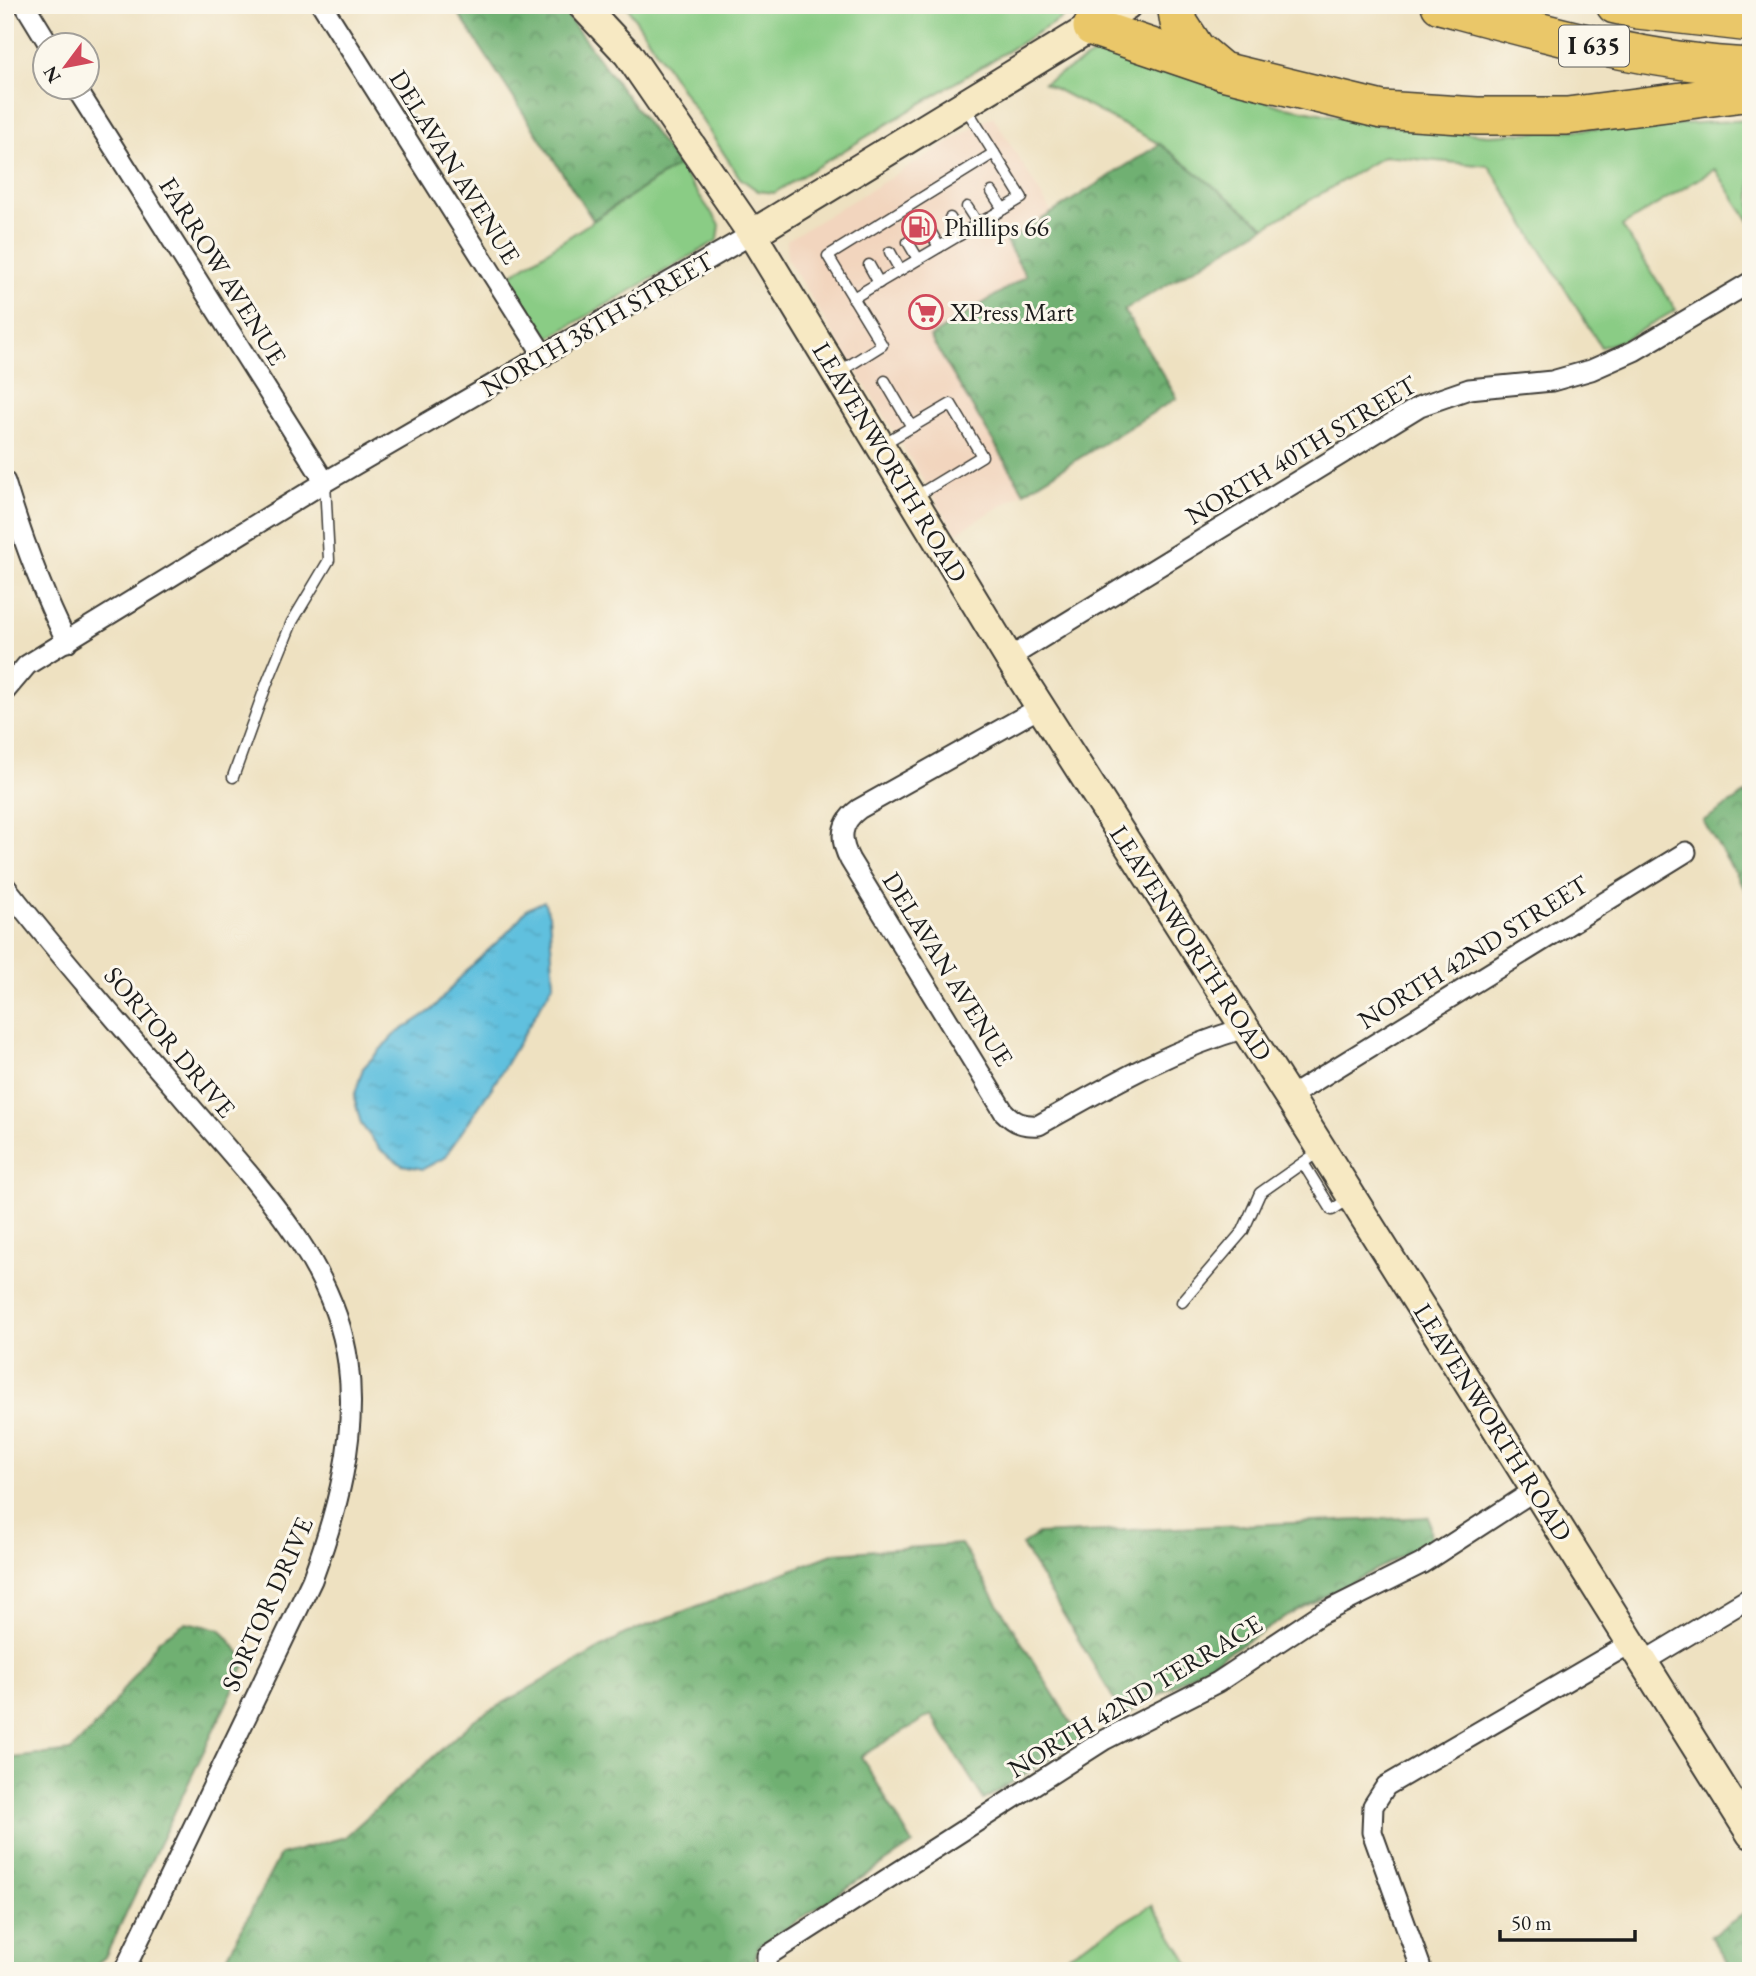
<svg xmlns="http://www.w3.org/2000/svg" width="1756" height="1976" font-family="'EB Garamond',serif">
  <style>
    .built { fill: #f2d5be }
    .grass { fill: #8acc85; stroke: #537450; stroke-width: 2 }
    .forest { fill: url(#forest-crowns); stroke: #466647; stroke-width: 2 }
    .water { fill: url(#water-ripples); stroke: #3e6e7d; stroke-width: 2 }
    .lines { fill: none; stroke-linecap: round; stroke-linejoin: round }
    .lane-casing { stroke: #3c3a35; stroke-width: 13 }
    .street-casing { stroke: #3c3a35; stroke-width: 23 }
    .secondary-casing { stroke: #3c3a35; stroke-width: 32 }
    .highway-casing { stroke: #3c3a35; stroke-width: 40 }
    .lane { stroke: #fff; stroke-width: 10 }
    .street { stroke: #fff; stroke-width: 19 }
    .secondary { stroke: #f7e9c3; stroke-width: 28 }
    .highway { stroke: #eac769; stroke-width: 37 }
    .labels { text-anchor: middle; stroke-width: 6; stroke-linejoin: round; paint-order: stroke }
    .shield { fill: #fbf7ec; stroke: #5f5e5a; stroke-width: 2 }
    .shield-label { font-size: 24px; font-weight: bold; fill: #1c1c1c }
    .street-label { font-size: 26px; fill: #1c1c1c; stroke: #fbf7ec }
    .poi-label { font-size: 26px; fill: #1c1c1c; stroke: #fbf7ec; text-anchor: start }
  </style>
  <defs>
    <pattern id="forest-crowns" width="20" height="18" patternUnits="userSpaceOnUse" patternTransform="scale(1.75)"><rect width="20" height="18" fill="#6fb072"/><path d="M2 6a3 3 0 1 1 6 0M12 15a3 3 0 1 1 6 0" fill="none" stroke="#5a8e5d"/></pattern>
    <pattern id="water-ripples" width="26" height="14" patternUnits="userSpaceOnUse" patternTransform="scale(1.75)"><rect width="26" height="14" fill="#60c0de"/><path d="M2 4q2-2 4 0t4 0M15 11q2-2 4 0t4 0" fill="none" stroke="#53a4be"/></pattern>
  </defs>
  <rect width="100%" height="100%" fill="#fbf7ec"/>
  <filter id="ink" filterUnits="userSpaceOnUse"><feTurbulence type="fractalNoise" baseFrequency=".0143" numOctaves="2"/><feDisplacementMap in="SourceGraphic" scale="14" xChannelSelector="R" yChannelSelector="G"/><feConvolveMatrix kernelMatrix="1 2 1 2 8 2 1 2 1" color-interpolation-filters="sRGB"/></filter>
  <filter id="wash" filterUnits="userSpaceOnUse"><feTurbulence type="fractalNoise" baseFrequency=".00686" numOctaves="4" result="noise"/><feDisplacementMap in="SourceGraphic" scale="28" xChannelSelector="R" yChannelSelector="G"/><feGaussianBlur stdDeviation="1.57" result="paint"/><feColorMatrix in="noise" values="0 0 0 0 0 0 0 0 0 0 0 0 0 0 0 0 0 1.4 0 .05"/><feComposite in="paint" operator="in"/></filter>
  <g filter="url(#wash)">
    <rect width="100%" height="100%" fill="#eee1c1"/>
    <path class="built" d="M993,116L1052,213L1006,242L1026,275L931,337L1024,492L956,533L787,259V240Z"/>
    <g class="grass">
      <path d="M626,5H1083L774,193L758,191L740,178Z"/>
      <path d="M1123,52L1280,106L1386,125L1489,135L1751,120V224L1715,169L1622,226L1676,310L1621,341L1601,347L1489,166L1384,156L1265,227L1160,144L1044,83L1095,54Z"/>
      <path d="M678,165L720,225L718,240L549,338L508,277Z"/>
      <path d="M1152,1905L1194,1971H1041Z"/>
    </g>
    <g class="forest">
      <path d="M453,5H559L678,165L593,220Z"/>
      <path d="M1160,144L1265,227L1124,310L1177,398L1024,492L930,337L1026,276L1006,242Z"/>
      <path d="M1751,790V899L1703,821Z"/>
      <path d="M1429,1517L1431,1541L1298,1610L1124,1716L1022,1545L1038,1534Z"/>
      <path d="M961,1544L1081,1739L984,1800L931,1715L861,1756L913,1844L758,1947L753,1971H220L280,1855L345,1837L475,1719L625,1634L835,1553Z"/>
      <path d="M186,1622L220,1629L247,1661L105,1957L88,1971H5V1759L71,1751L102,1719L159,1640Z"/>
      <path d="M1751,1909V1971H1733L1710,1936Z"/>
    </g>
    <path class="water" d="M544,901L549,915L554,983L493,1086L444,1158L423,1169L402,1165L380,1149L361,1124L354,1097L363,1068L394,1035L432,1010L467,970L510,930L527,909Z"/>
  </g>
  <g filter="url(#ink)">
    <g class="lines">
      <g class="lane-casing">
        <g id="lane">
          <path d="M992,192L1003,209"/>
          <path d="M967,207L978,224"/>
          <path d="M950,218L960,235"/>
          <path d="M929,229L939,247"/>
          <path d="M908,242L918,259"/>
          <path d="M890,252L900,270"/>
          <path d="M869,265L879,283"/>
          <path d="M853,298L1022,198L994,153"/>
          <path d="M839,372L882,345L828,256L994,153L964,105"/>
          <path d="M885,381L912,427"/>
          <path d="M881,445L951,404L982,456L913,498"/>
          <path d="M233,777L267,683L292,622L329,560L325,483"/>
          <path d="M1303,1163L1332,1210L1350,1198"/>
          <path d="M1182,1302L1243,1231L1260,1193L1321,1150"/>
        </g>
      </g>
      <g class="street-casing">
        <g id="street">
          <path d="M25,5L50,46"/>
          <path d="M322,5L544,356"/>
          <path d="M76,88L325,482"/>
          <path d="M5,482C22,538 41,590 67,642"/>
          <path d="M1009,658L1420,406L1469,389L1552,381L1591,370L1634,351L1751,282"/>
          <path d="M5,691L27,665L325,482L752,234"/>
          <path d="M1041,707L859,809C840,823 839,839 850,860L1004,1112C1015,1123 1023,1126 1039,1125C1107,1087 1169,1050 1245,1028"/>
          <path d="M5,886C61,957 120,1025 179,1093C245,1172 334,1256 348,1363C358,1437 337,1512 312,1580L124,1971"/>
          <path d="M1289,1097L1686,852"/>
          <path d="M1643,1662L1751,1597"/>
          <path d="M767,1971V1956L1104,1740L1218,1682L1319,1615L1421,1564L1535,1490"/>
          <path d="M1420,1971V1965L1372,1832L1373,1806L1386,1786L1631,1643"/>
        </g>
      </g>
      <g class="secondary-casing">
        <g id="secondary">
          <path d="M582,5L628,54L752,234L1009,658L1289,1097L1751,1834"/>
          <path d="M752,234L1127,5"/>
        </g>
      </g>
      <g class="highway-casing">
        <g id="highway">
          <path d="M1176,5L1179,23L1196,49L1222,71L1382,110L1477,116H1567L1751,92"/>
          <path d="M1440,5C1543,33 1644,62 1751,67"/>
          <path d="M1615,5L1638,10L1751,23"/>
          <path d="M1092,27L1213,68"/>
        </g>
      </g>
      <use href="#lane" class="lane"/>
      <use href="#street" class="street"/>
      <use href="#secondary" class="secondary"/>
      <use href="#highway" class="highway"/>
    </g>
  </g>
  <defs>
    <g id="fuel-ring" transform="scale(1.75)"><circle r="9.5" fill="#fbf7ec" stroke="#d1495b" stroke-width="1.5"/><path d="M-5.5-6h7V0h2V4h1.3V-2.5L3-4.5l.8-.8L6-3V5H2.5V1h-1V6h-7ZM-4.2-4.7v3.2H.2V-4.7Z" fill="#d1495b"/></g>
    <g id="supermarket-ring" transform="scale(1.75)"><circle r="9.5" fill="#fbf7ec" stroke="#d1495b" stroke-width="1.5"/><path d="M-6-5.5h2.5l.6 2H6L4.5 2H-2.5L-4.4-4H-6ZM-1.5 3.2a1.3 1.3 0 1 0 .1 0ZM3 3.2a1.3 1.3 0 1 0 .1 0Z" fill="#d1495b"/></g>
  </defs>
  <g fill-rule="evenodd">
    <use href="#fuel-ring" x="919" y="227"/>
    <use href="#supermarket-ring" x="926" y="312"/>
  </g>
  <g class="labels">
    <rect class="shield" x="1559" y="25.5" width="70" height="41" rx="5"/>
    <g class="shield-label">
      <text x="1594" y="54">I 635</text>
    </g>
    <g class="street-label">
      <text transform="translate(455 167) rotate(58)" y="9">DELAVAN AVENUE</text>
      <text transform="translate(223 271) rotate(58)" y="9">FARROW AVENUE</text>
      <text transform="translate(597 324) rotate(-30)" y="9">NORTH 38TH STREET</text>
      <text transform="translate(1301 450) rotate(-31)" y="9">NORTH 40TH STREET</text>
      <text transform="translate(890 462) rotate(59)" y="9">LEAVENWORTH ROAD</text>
      <text transform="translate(1191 943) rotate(57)" y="9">LEAVENWORTH ROAD</text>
      <text transform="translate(1473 952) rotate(-32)" y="9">NORTH 42ND STREET</text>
      <text transform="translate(948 969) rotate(58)" y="9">DELAVAN AVENUE</text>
      <text transform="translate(170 1042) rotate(50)" y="9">SORTOR DRIVE</text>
      <text transform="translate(1493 1422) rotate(58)" y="9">LEAVENWORTH ROAD</text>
      <text transform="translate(267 1604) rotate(-66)" y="9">SORTOR DRIVE</text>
      <text transform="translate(1135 1696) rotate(-31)" y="9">NORTH 42ND TERRACE</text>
    </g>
    <g class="poi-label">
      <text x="944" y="236">Phillips 66</text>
      <text x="950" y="321">XPress Mart</text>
    </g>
  </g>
  <rect width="1756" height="1976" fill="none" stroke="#fbf7ec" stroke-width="28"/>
  <g transform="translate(66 66) rotate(238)"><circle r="33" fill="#fbf7ec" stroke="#a29f99" stroke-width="2"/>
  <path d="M0-5L12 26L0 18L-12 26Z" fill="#d1495b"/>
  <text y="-10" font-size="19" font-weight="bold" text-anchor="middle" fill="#1c1c1c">N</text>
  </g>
  <path d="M1500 1930v10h135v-10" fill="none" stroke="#1c1c1c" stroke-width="3.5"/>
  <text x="1511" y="1930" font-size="21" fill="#1c1c1c" stroke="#fbf7ec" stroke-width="5" paint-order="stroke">50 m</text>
</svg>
